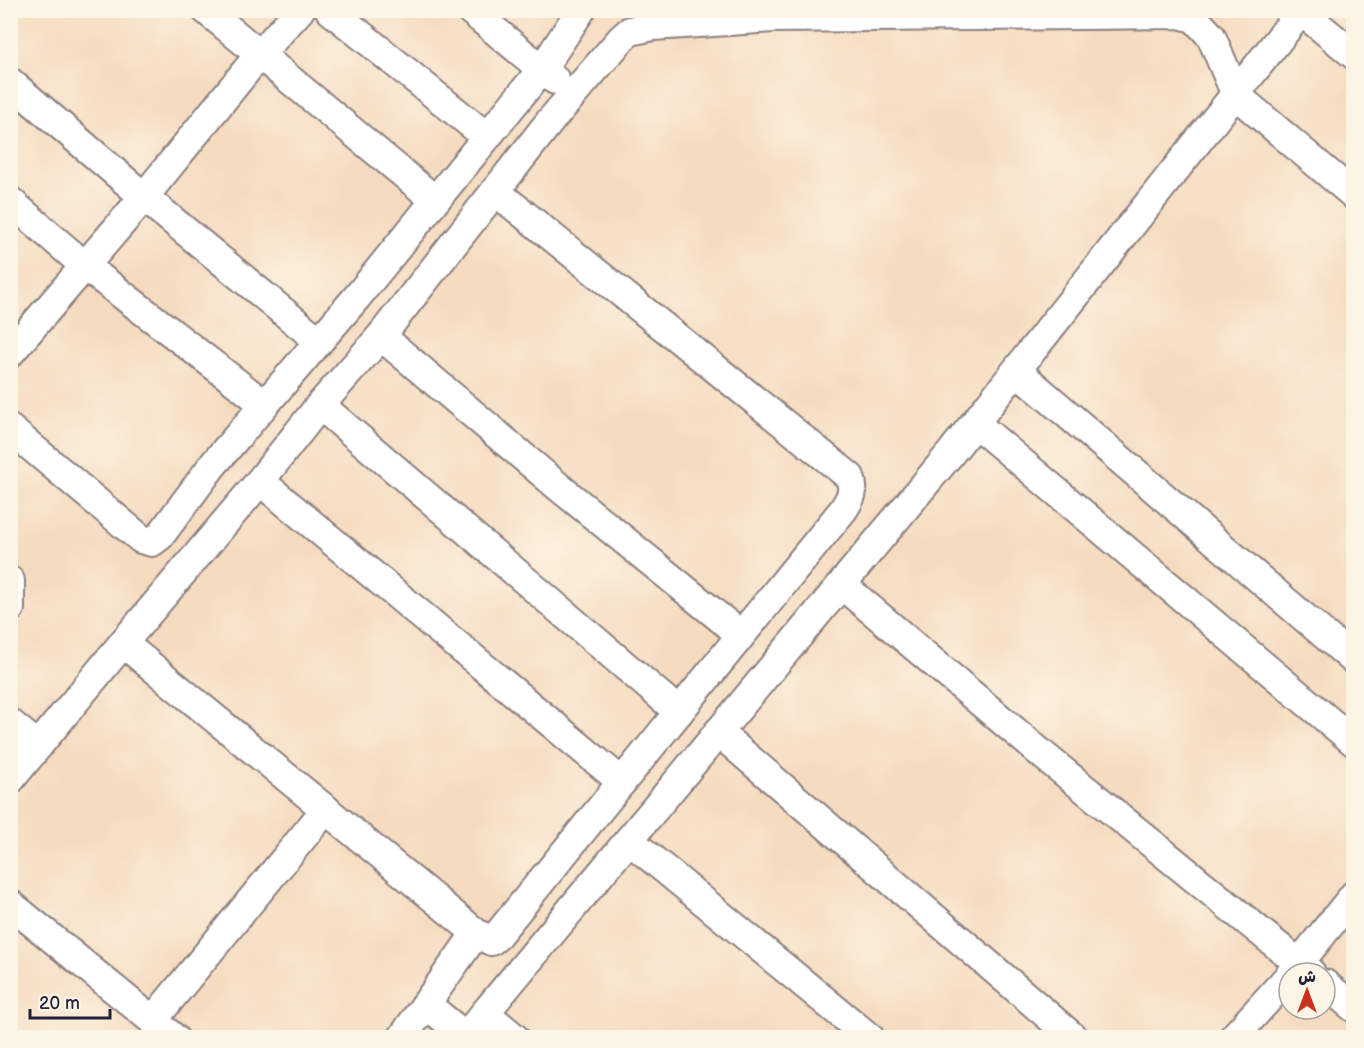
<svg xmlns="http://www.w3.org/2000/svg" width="1364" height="1048" font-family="'Balsamiq Sans','Playpen Sans Arabic',sans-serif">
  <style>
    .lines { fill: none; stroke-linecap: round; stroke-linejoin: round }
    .minor-casing { stroke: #8c7f7e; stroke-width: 32 }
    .minor { stroke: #fff; stroke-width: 28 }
  </style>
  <rect width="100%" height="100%" fill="#fcf5e5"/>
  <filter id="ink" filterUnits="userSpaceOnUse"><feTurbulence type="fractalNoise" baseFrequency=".0167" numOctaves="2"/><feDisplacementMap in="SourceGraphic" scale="12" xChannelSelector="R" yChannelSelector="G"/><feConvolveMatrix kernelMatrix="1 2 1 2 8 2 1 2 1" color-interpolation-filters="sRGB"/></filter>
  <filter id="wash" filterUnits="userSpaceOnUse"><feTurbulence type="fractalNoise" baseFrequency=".008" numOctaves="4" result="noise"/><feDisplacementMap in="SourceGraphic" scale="24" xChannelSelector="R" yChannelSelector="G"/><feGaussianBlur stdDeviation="1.35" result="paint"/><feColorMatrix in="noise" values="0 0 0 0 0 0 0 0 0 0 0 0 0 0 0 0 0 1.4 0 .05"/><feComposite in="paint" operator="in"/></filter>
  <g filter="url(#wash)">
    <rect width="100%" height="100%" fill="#f5dcc0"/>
  </g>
  <g filter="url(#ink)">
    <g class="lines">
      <g class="minor-casing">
        <g id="minor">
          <path d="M206,10L435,200"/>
          <path d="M330,10L487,137"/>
          <path d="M470,10L555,80"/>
          <path d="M1301,11L1354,55"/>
          <path d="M10,82L144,197L319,341"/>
          <path d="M10,201L85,266L264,404"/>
          <path d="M381,336L560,488L741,635"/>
          <path d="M10,353L144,197L259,55L300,10"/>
          <path d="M1017,371L1354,660"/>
          <path d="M320,405L679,712"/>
          <path d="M975,423L1354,742"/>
          <path d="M10,429L141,539L152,542L160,536L212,466L357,297L542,69L581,10"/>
          <path d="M260,481L622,782"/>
          <path d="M10,581V608"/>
          <path d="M842,585L1043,755L1311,973"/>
          <path d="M123,643L476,933L491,941L495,938L843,510C851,498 855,491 850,477L495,191"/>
          <path d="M10,723L38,746"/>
          <path d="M718,732L1074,1038"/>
          <path d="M10,780L123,643L260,481L320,405L381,336L551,120L622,38L630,31L653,26L774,18L1179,14L1194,18L1211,36L1236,95L1354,195"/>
          <path d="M629,840L870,1038"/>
          <path d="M10,904L174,1038"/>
          <path d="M1291,973L1354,895"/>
          <path d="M1325,984L1354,1008"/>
          <path d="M427,1005L465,1036"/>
          <path d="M485,1013L515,1038"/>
          <path d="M153,1020L326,809"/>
          <path d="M402,1038L476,933"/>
          <path d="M464,1038L950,454L1302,10"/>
          <path d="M1233,1038L1289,976"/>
        </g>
      </g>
      <use href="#minor" class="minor"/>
    </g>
  </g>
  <rect width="1364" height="1048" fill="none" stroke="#fcf5e5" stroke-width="36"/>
  <g transform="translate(1307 991)"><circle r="28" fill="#fcf5e5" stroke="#a5a1a1" stroke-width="1.5"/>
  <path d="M0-4.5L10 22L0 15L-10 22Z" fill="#c8321e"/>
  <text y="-9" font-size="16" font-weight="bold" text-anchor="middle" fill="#22223b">ش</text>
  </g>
  <path d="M30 1009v9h80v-9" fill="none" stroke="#22223b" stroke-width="3"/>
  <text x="39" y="1009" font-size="18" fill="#22223b" stroke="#fcf5e5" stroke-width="4.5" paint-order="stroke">20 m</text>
</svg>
